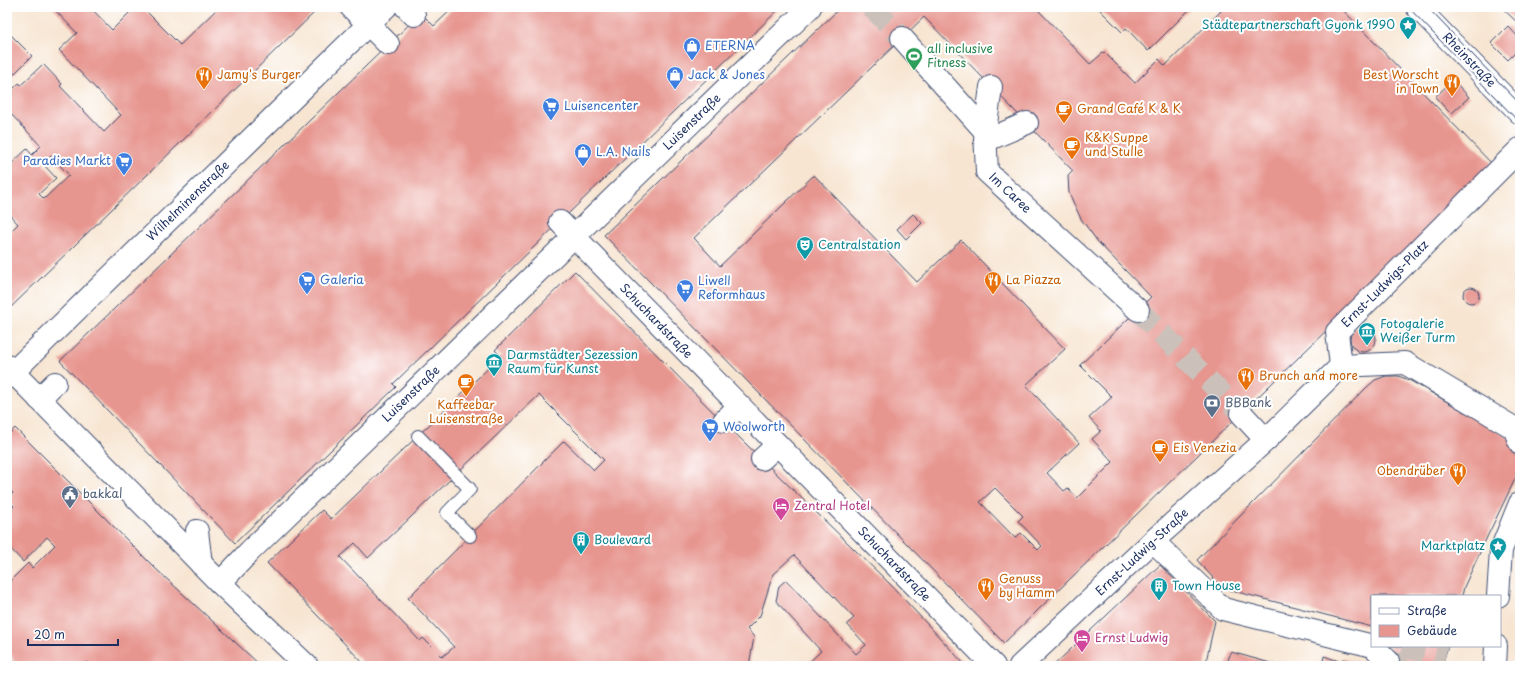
<svg xmlns="http://www.w3.org/2000/svg" width="1527" height="673" font-family="'Playpen Sans',sans-serif">
  <style>
    .building { fill: #e7958f; fill-rule: evenodd }
    .lines { fill: none; stroke-linecap: round; stroke-linejoin: round }
    .street-tunnel { stroke: #cbc1ba; stroke-width: 22; stroke-dasharray: 22 11; stroke-linecap: butt }
    .lane-casing { stroke: #3c4a6f; stroke-width: 14 }
    .street-casing { stroke: #3c4a6f; stroke-width: 24 }
    .lane { stroke: #fff; stroke-width: 12 }
    .street { stroke: #fff; stroke-width: 22 }
    .tram { stroke: #1b2f5e; stroke-width: 1 }
    .labels { text-anchor: middle; stroke-width: 4; stroke-linejoin: round; paint-order: stroke }
    .culture-label { font-size: 12px; fill: #0d838f; stroke: #fff; text-anchor: start }
    .shop-label { font-size: 12px; fill: #366cbe; stroke: #fff; text-anchor: start }
    .leisure-label { font-size: 12px; fill: #27864d; stroke: #fff; text-anchor: start }
    .street-label { font-size: 12px; fill: #1b2f5e; stroke: #fff }
    .food-label { font-size: 12px; fill: #c56008; stroke: #fff; text-anchor: start }
    .service-label { font-size: 12px; fill: #4e5e75; stroke: #fff; text-anchor: start }
    .hotel-label { font-size: 12px; fill: #b23c85; stroke: #fff; text-anchor: start }
  </style>
  <rect width="100%" height="100%" fill="#fff"/>
  <filter id="ink" filterUnits="userSpaceOnUse"><feTurbulence type="fractalNoise" baseFrequency=".025" numOctaves="2"/><feDisplacementMap in="SourceGraphic" scale="8" xChannelSelector="R" yChannelSelector="G"/><feConvolveMatrix kernelMatrix="1 2 1 2 8 2 1 2 1" color-interpolation-filters="sRGB"/></filter>
  <filter id="wash" filterUnits="userSpaceOnUse"><feTurbulence type="fractalNoise" baseFrequency=".012" numOctaves="4" result="noise"/><feDisplacementMap in="SourceGraphic" scale="16" xChannelSelector="R" yChannelSelector="G"/><feGaussianBlur stdDeviation="0.9" result="paint"/><feColorMatrix in="noise" values="0 0 0 0 0 0 0 0 0 0 0 0 0 0 0 0 0 1.4 0 .05"/><feComposite in="paint" operator="in"/></filter>
  <g filter="url(#wash)">
    <rect width="100%" height="100%" fill="#f7e5d1"/>
    <g id="blocks">
      <g class="building">
        <path d="M7,7L13,8L7,14Z"/>
        <path d="M52,7H90L112,30L135,7H142L180,45L219,7H314L317,10L7,311V235L18,224L7,212V160L11,164L27,149L32,155L41,146L10,113L7,116V95L19,83L21,85L43,64L62,84L60,86L104,132L121,115L59,50L77,33ZM51,156L69,175L44,199L39,194L56,178L43,164Z"/>
        <path d="M454,7H781L393,384L396,387L235,543L60,361L421,13L434,26Z"/>
        <path d="M841,7H1043L1039,11L1090,64L1104,52L1135,83L1159,59L1165,66L1221,11L1217,7H1340L1495,167L1004,643L604,235ZM924,17L1073,171L1068,176L1069,193L1081,219L1098,242L1151,297L1080,365L1112,397L1089,418L1101,431L1092,439L1113,462L1077,498L1068,488L1064,491L1047,473L1079,443L1026,385L1065,349L961,240L917,282L814,175L720,266L694,238ZM995,488L1023,516L1018,521L1042,546L1038,550L1021,533L1015,538L980,502Z"/>
        <path d="M1097,7H1192L1148,51L1126,28L1122,32Z"/>
        <path d="M1501,7H1520V25Z"/>
        <path d="M1508,26L1520,39V48L1508,60L1491,43Z"/>
        <path d="M7,31L32,56L7,81Z"/>
        <path d="M1453,80L1469,97L1451,114L1435,97Z"/>
        <path d="M913,214L922,223L906,239L897,229Z"/>
        <path d="M575,271L710,409L890,584L966,666H805L821,651L776,601L779,586L786,580L856,654L866,645L847,624L854,618L794,555L773,574L760,616L747,629L754,637L749,666H366L267,563L322,510L331,519L501,356L495,350ZM539,395L604,460L594,470L564,441L408,598L454,647L442,657L423,638L420,641L340,557L355,543L368,558Z"/>
        <circle cx="1471" cy="295" r="8"/>
        <circle cx="1363" cy="339" r="13"/>
        <path d="M1386,376H1398L1409,380L1493,428L1506,435L1515,445L1520,454V469L1488,535L1464,587L1462,596H1372V627L1222,588L1197,560L1366,388L1375,380Z"/>
        <path d="M15,428L156,569L261,666H91L86,662L82,666H16L8,648L7,649V584L28,563L32,568L55,545L47,537L23,562L9,547L7,548V513L14,506L7,499L13,493L7,487V436Z"/>
        <path d="M1160,565L1215,621L1205,666H1053Z"/>
        <path d="M1391,646H1448L1442,666H1386Z"/>
        <path d="M1231,652L1281,666H1226Z"/>
        <path d="M1324,656L1342,662L1343,659L1373,666H1322Z"/>
      </g>
    </g>
  </g>
  <g filter="url(#ink)">
    <use href="#blocks" fill-opacity="0" stroke="#3c4a6f" stroke-width="1"/>
    <g class="lines">
      <g class="street-tunnel">
        <path d="M872,7L902,38"/>
        <path d="M1138,310L1241,413"/>
        <path d="M1403,646L1445,657"/>
        <path d="M1388,661L1406,666"/>
      </g>
      <g class="lane-casing">
        <path id="lane" d="M418,436L470,489L447,513L470,536"/>
      </g>
      <g class="street-casing">
        <g id="street">
          <path d="M351,7L388,44"/>
          <path d="M406,7L414,15"/>
          <path d="M1417,7L1520,113"/>
          <path d="M902,38L985,131L987,172L1138,310"/>
          <path d="M985,131L991,87"/>
          <path d="M985,141L1027,123"/>
          <path d="M560,222L994,666"/>
          <path d="M7,366L220,583L307,666"/>
          <path d="M1341,366L1337,332L1520,149"/>
          <path d="M1341,366L1405,363L1514,428L1520,443"/>
          <path d="M7,378L386,7"/>
          <path d="M39,399L55,383"/>
          <path d="M1241,413L1266,440"/>
          <path d="M724,421L739,406"/>
          <path d="M762,459L777,445"/>
          <path d="M197,531L201,564"/>
          <path d="M1153,541L1223,609L1373,646L1388,661"/>
          <path d="M220,583L250,551L810,7"/>
          <path d="M1498,596L1501,550L1520,503"/>
          <path d="M1020,666L1153,541L1266,440L1341,366"/>
          <path d="M1495,666L1496,646"/>
        </g>
      </g>
      <use href="#lane" class="lane"/>
      <use href="#street" class="street"/>
      <g class="tram">
        <path d="M1408,7L1520,123"/>
        <path d="M1427,7L1520,104"/>
      </g>
    </g>
  </g>
  <defs>
    <g id="sight-pin" transform="scale(0.9)"><path d="M0 17L-7.5 6A9.5 9.5 0 1 1 7.5 6Z" fill="#0f9aa8" stroke="#fff"/><path d="M0-6L1.8-2.2L6-1.7L2.9 1.2L3.7 5.4L0 3.3L-3.7 5.4L-2.9 1.2L-6-1.7L-1.8-2.2Z" fill="#fff"/></g>
    <g id="shop-pin" transform="scale(0.9)"><path d="M0 17L-7.5 6A9.5 9.5 0 1 1 7.5 6Z" fill="#3f7fe0" stroke="#fff"/><path d="M-5-2.5h2.3a2.7 3.5 0 0 1 5.4 0H5L5.5 6h-11ZM-1.5-2.5h3a1.5 2.3 0 0 0-3 0Z" fill="#fff"/></g>
    <g id="stadium-pin" transform="scale(0.9)"><path d="M0 17L-7.5 6A9.5 9.5 0 1 1 7.5 6Z" fill="#2e9e5b" stroke="#fff"/><path d="M0-5a6.5 5 0 1 0 0 10a6.5 5 0 1 0 0-10ZM-3.5-1.8h7v3.6h-7Z" fill="#fff"/></g>
    <g id="restaurant-pin" transform="scale(0.9)"><path d="M0 17L-7.5 6A9.5 9.5 0 1 1 7.5 6Z" fill="#e8710a" stroke="#fff"/><path d="M-5-6h1v4h1v-4h1v4h1v-4h1v5L-1.5 .5V6h-2V.5L-5-1ZM5-6V6H3V1.5H1.5Q1.5-4 5-6Z" fill="#fff"/></g>
    <g id="supermarket-pin" transform="scale(0.9)"><path d="M0 17L-7.5 6A9.5 9.5 0 1 1 7.5 6Z" fill="#3f7fe0" stroke="#fff"/><path d="M-6-5.5h2.5l.6 2H6L4.5 2H-2.5L-4.4-4H-6ZM-1.5 3.2a1.3 1.3 0 1 0 .1 0ZM3 3.2a1.3 1.3 0 1 0 .1 0Z" fill="#fff"/></g>
    <g id="cafe-pin" transform="scale(0.9)"><path d="M0 17L-7.5 6A9.5 9.5 0 1 1 7.5 6Z" fill="#e8710a" stroke="#fff"/><path d="M-5.5-4.5H6V0H3Q3 3.5 0 3.5H-2.5Q-5.5 3.5-5.5 0ZM3-3.2v2h1.7v-2ZM-6 4.5H4V6H-6Z" fill="#fff"/></g>
    <g id="theatre-pin" transform="scale(0.9)"><path d="M0 17L-7.5 6A9.5 9.5 0 1 1 7.5 6Z" fill="#0f9aa8" stroke="#fff"/><path d="M-5-5.5Q0-4 5-5.5V0Q5 5 0 6Q-5 5-5 0ZM-3.3-2.5H-1v1.5H-3.3ZM1-2.5H3.3v1.5H1ZM-2.8 1Q0 5.5 2.8 1Z" fill="#fff"/></g>
    <g id="museum-pin" transform="scale(0.9)"><path d="M0 17L-7.5 6A9.5 9.5 0 1 1 7.5 6Z" fill="#0f9aa8" stroke="#fff"/><path d="M0-6L6-3V-2H-6V-3ZM-5-1h2V3h-2ZM-1-1h2V3h-2ZM3-1h2V3H3ZM-6 4H6V6H-6Z" fill="#fff"/></g>
    <g id="bank-pin" transform="scale(0.9)"><path d="M0 17L-7.5 6A9.5 9.5 0 1 1 7.5 6Z" fill="#5c6f8a" stroke="#fff"/><path d="M-6-4H6V4H-6ZM0-2.3a2.3 2.3 0 1 0 0 4.6a2.3 2.3 0 1 0 0-4.6Z" fill="#fff"/></g>
    <g id="civic-pin" transform="scale(0.9)"><path d="M0 17L-7.5 6A9.5 9.5 0 1 1 7.5 6Z" fill="#5c6f8a" stroke="#fff"/><path d="M-.6-6.5H3V-4.5H.6V-3L4-1V1h2V6H-6V1h2V-1L-.6-3ZM-1.2 2.5V6h2.4V2.5Z" fill="#fff"/></g>
    <g id="hotel-pin" transform="scale(0.9)"><path d="M0 17L-7.5 6A9.5 9.5 0 1 1 7.5 6Z" fill="#d1479c" stroke="#fff"/><path d="M-6-4.5h1.5V1H6V5H4.5V3h-9V5H-6ZM-4 0a1.8 1.8 0 1 1 3.6 0ZM.5 0V-2.5h3Q6-2.5 6 0Z" fill="#fff"/></g>
    <g id="building-pin" transform="scale(0.9)"><path d="M0 17L-7.5 6A9.5 9.5 0 1 1 7.5 6Z" fill="#0f9aa8" stroke="#fff"/><path d="M-4-6H4V6H1V3H-1V6H-4ZM-2.5-4.3h1.7v1.8h-1.7ZM.8-4.3h1.7v1.8H.8ZM-2.5-1h1.7V.8h-1.7ZM.8-1h1.7V.8H.8Z" fill="#fff"/></g>
  </defs>
  <g fill-rule="evenodd">
    <use href="#sight-pin" x="1408" y="25"/>
    <use href="#shop-pin" x="692" y="46"/>
    <use href="#stadium-pin" x="914" y="56"/>
    <use href="#restaurant-pin" x="204" y="75"/>
    <use href="#shop-pin" x="675" y="75"/>
    <use href="#restaurant-pin" x="1452" y="82"/>
    <use href="#supermarket-pin" x="551" y="106"/>
    <use href="#cafe-pin" x="1064" y="109"/>
    <use href="#cafe-pin" x="1072" y="145"/>
    <use href="#shop-pin" x="583" y="152"/>
    <use href="#supermarket-pin" x="124" y="161"/>
    <use href="#theatre-pin" x="805" y="245"/>
    <use href="#supermarket-pin" x="307" y="280"/>
    <use href="#restaurant-pin" x="993" y="280"/>
    <use href="#supermarket-pin" x="685" y="288"/>
    <use href="#museum-pin" x="1367" y="331"/>
    <use href="#museum-pin" x="494" y="362"/>
    <use href="#restaurant-pin" x="1246" y="376"/>
    <use href="#cafe-pin" x="466" y="382"/>
    <use href="#bank-pin" x="1212" y="403"/>
    <use href="#supermarket-pin" x="710" y="427"/>
    <use href="#cafe-pin" x="1160" y="448"/>
    <use href="#restaurant-pin" x="1458" y="471"/>
    <use href="#civic-pin" x="70" y="494"/>
    <use href="#hotel-pin" x="781" y="506"/>
    <use href="#building-pin" x="581" y="540"/>
    <use href="#sight-pin" x="1498" y="546"/>
    <use href="#restaurant-pin" x="986" y="586"/>
    <use href="#building-pin" x="1159" y="586"/>
    <use href="#hotel-pin" x="1082" y="638"/>
  </g>
  <g class="labels">
    <g class="culture-label">
      <text x="1395" y="29" text-anchor="end">Städtepartnerschaft Gyonk 1990</text>
      <text x="818" y="249">Centralstation</text>
      <text x="1380" y="328">Fotogalerie<tspan x="1380" dy="14">Weißer Turm</tspan></text>
      <text x="507" y="359">Darmstädter Sezession<tspan x="507" dy="14">Raum für Kunst</tspan></text>
      <text x="594" y="544">Boulevard</text>
      <text x="1485" y="550" text-anchor="end">Marktplatz</text>
      <text x="1172" y="590">Town House</text>
    </g>
    <g class="shop-label">
      <text x="705" y="50">ETERNA</text>
      <text x="688" y="79">Jack &amp; Jones</text>
      <text x="564" y="110">Luisencenter</text>
      <text x="596" y="156">L.A. Nails</text>
      <text x="111" y="165" text-anchor="end">Paradies Markt</text>
      <text x="320" y="284">Galeria</text>
      <text x="698" y="285">Liwell<tspan x="698" dy="14">Reformhaus</tspan></text>
      <text x="723" y="431">Woolworth</text>
    </g>
    <g class="leisure-label">
      <text x="927" y="53">all inclusive<tspan x="927" dy="14">Fitness</tspan></text>
    </g>
    <g class="street-label">
      <text transform="translate(1469 60) rotate(46)" y="4">Rheinstraße</text>
      <text transform="translate(692 122) rotate(-44)" y="4">Luisenstraße</text>
      <text transform="translate(1010 193) rotate(43)" y="4">Im Caree</text>
      <text transform="translate(188 201) rotate(-44)" y="4">Wilhelminenstraße</text>
      <text transform="translate(1385 284) rotate(-45)" y="4">Ernst-Ludwigs-Platz</text>
      <text transform="translate(656 321) rotate(46)" y="4">Schuchardstraße</text>
      <text transform="translate(411 394) rotate(-44)" y="4">Luisenstraße</text>
      <text transform="translate(1142 552) rotate(-43)" y="4">Ernst-Ludwig-Straße</text>
      <text transform="translate(894 564) rotate(46)" y="4">Schuchardstraße</text>
    </g>
    <g class="food-label">
      <text x="217" y="79">Jamy's Burger</text>
      <text x="1439" y="79" text-anchor="end">Best Worscht<tspan x="1439" dy="14">in Town</tspan></text>
      <text x="1077" y="113">Grand Café K &amp; K</text>
      <text x="1085" y="142">K&amp;K Suppe<tspan x="1085" dy="14">und Stulle</tspan></text>
      <text x="1006" y="284">La Piazza</text>
      <text x="1259" y="380">Brunch and more</text>
      <text x="466" y="409" text-anchor="middle">Kaffeebar<tspan x="466" dy="14">Luisenstraße</tspan></text>
      <text x="1173" y="452">Eis Venezia</text>
      <text x="1445" y="475" text-anchor="end">Obendrüber</text>
      <text x="999" y="583">Genuss<tspan x="999" dy="14">by Hamm</tspan></text>
    </g>
    <g class="service-label">
      <text x="1225" y="407">BBBank</text>
      <text x="83" y="498">bakkal</text>
    </g>
    <g class="hotel-label">
      <text x="794" y="510">Zentral Hotel</text>
      <text x="1095" y="642">Ernst Ludwig</text>
    </g>
  </g>
  <rect width="1527" height="673" fill="none" stroke="#fff" stroke-width="24"/>
  <rect x="1371" y="595" width="130" height="52" fill="#ffffff" stroke="#a4acbf"/>
  <rect x="1379" y="608" width="20" height="6" fill="#ffffff" stroke="#a4acbf"/>
  <text x="1407" y="615" font-size="12" fill="#1b2f5e">Straße</text>
  <rect x="1379" y="625" width="20" height="12" fill="#e7958f" stroke="#a4acbf"/>
  <text x="1407" y="635" font-size="12" fill="#1b2f5e">Gebäude</text>
  <path d="M28 639v6h90v-6" fill="none" stroke="#1b2f5e" stroke-width="2"/>
  <text x="34" y="639" font-size="12" fill="#1b2f5e" stroke="#ffffff" stroke-width="3" paint-order="stroke">20 m</text>
</svg>
